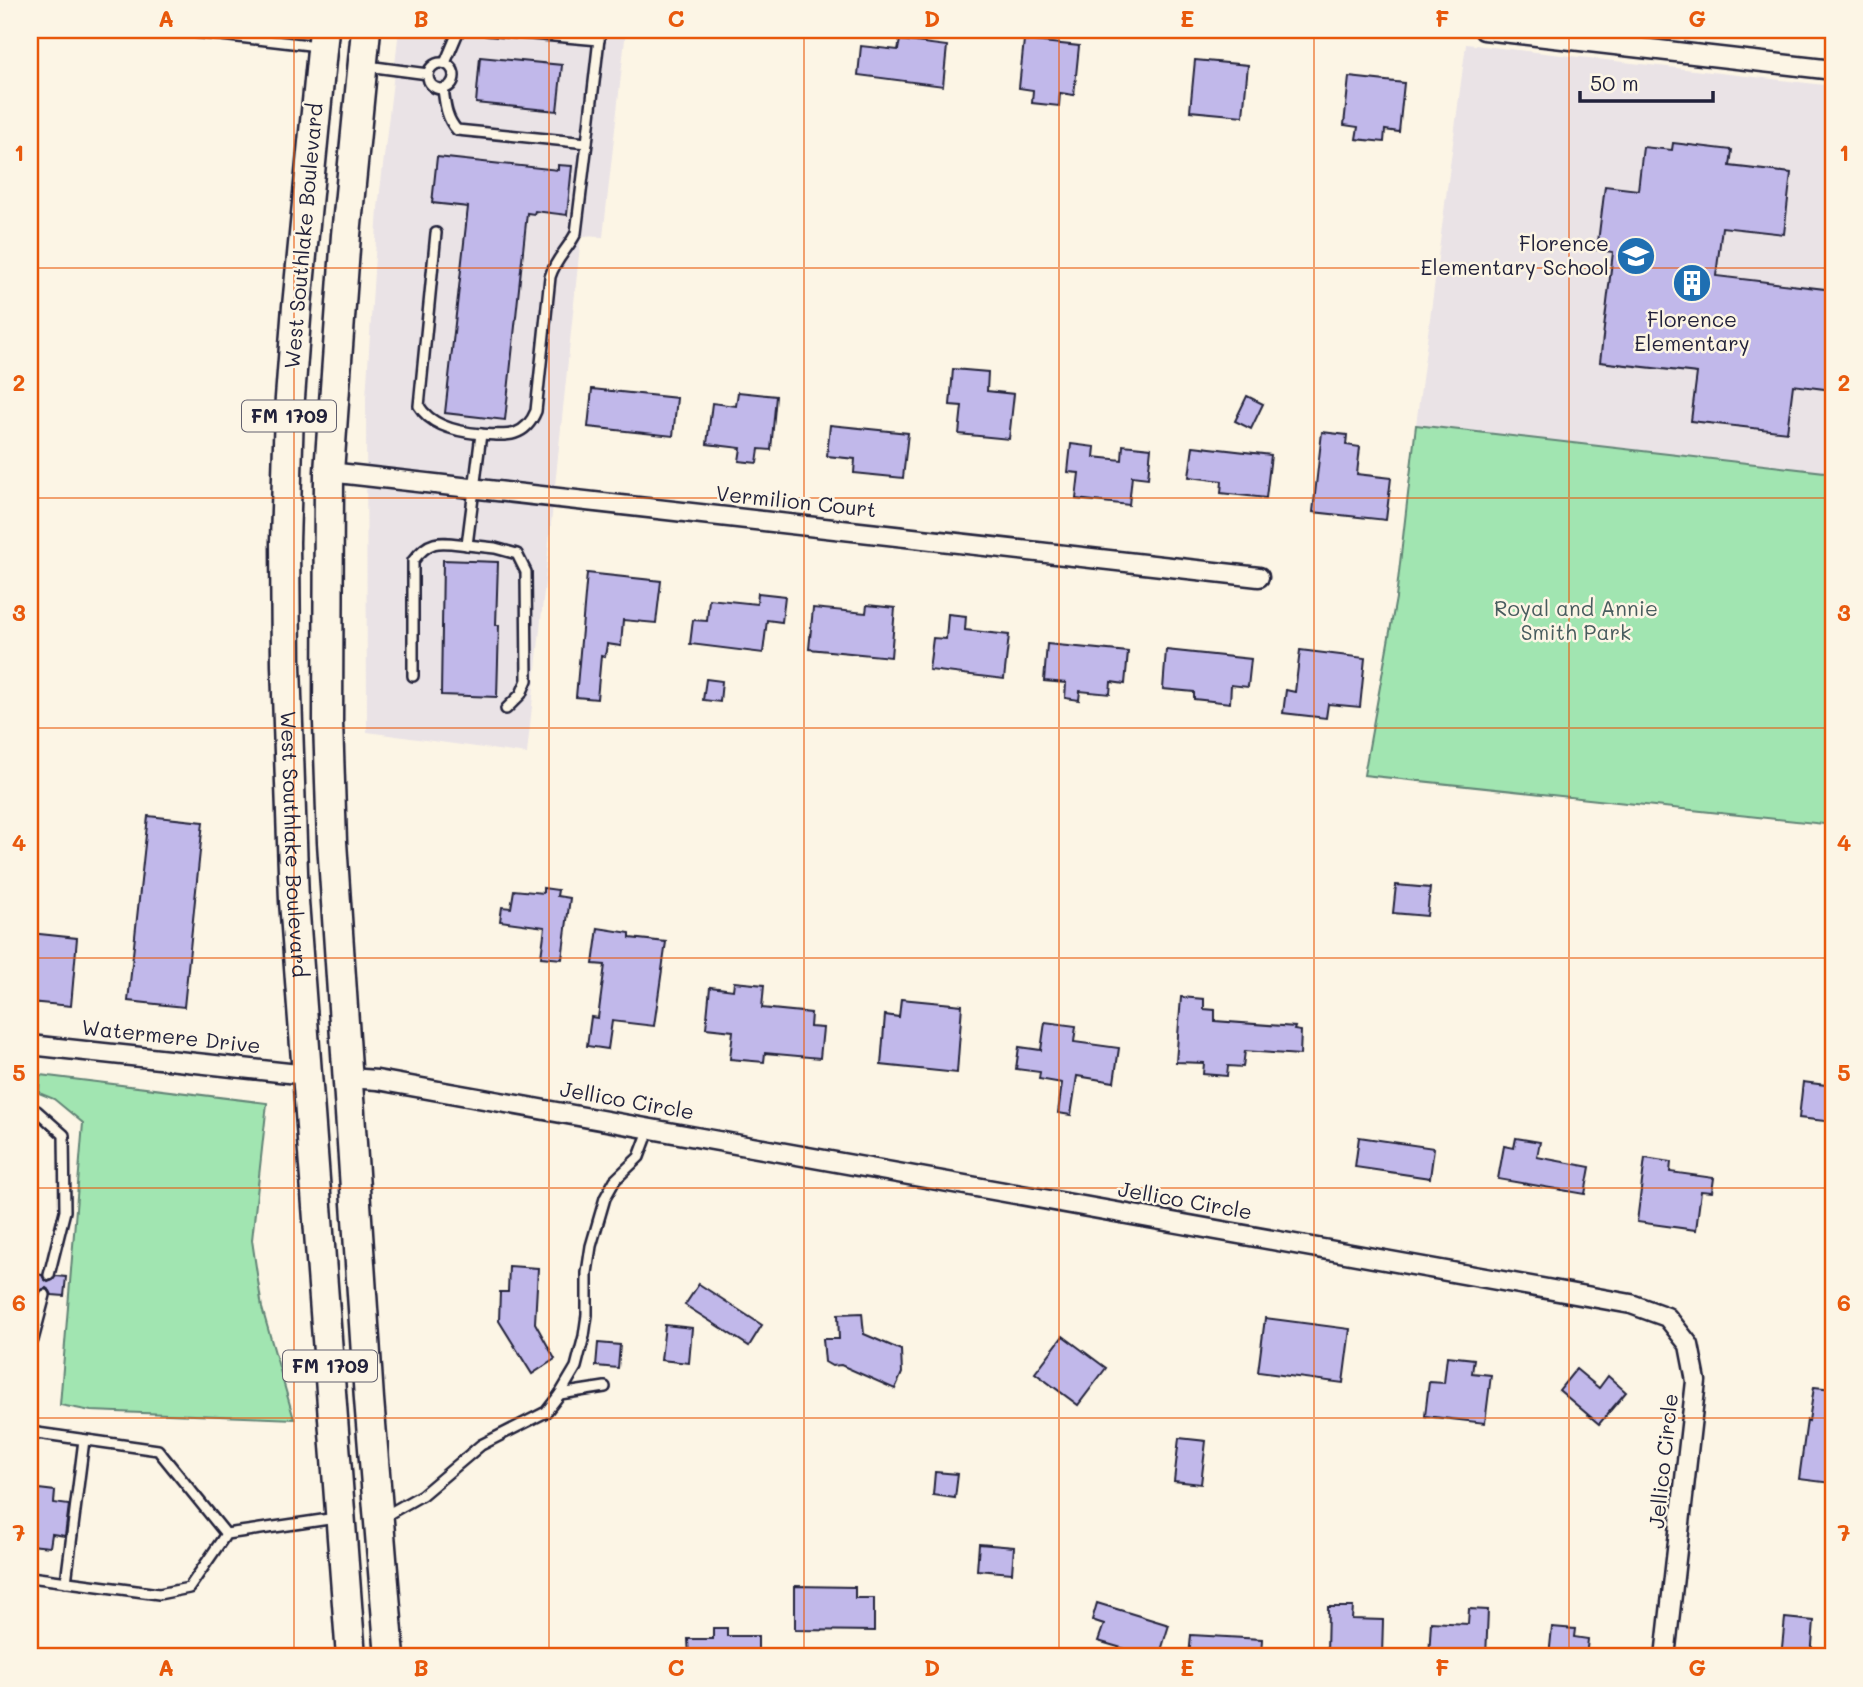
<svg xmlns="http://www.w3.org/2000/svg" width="1863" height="1687" font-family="Mali,sans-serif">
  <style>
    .built { fill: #eae3e6 }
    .green { fill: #a1e5b1; stroke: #628476; stroke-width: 2 }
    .building { fill: #c1b8ea; stroke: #22223b; stroke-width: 2 }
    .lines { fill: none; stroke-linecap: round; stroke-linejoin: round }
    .service-casing { stroke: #22223b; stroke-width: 14 }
    .minor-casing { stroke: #22223b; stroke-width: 23 }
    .primary-casing { stroke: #22223b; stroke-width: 33 }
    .service { stroke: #fcf5e5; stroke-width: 9 }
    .minor { stroke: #fcf5e5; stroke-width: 18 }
    .primary { stroke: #fcf5e5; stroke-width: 28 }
    .grid { fill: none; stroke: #e8590c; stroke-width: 2; stroke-opacity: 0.55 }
    .labels { text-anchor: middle; stroke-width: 5; stroke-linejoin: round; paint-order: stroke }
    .shield { fill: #fcf5e5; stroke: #63616e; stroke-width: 2 }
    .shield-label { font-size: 19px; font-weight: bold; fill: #22223b }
    .street-label { font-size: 21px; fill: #22223b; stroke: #fcf5e5 }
    .poi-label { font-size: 21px; fill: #22223b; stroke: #fcf5e5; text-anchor: end }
    .park-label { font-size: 21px; fill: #485c5e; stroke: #fcf5e5 }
    .neatline { fill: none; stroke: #e8590c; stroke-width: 2.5 }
    .grid-label { font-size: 23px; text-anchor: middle; font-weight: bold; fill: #e8590c }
  </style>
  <rect width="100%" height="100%" fill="#fcf5e5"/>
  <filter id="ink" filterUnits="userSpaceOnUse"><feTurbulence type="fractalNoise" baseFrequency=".0143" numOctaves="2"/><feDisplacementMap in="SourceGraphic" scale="14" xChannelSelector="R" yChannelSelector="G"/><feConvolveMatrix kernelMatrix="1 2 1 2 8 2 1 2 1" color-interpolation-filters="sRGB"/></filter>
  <g filter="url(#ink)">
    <g class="built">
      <path d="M399,30H626L603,237L581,236L527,754L367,732L366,398L378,208Z"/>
      <path d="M1466,44L1833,86V473L1416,425Z"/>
    </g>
    <g class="green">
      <path d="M1416,425L1833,473V825L1364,775L1396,598Z"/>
      <path d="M40,1075L267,1103L252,1240L262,1308L294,1419L91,1411L60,1405L83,1123L54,1099L39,1093Z"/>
    </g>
    <g class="building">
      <path d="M900,40L947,46L943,86L858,75L861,46L898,50Z"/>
      <path d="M1024,40L1079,46L1074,95L1060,93L1059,106L1032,103L1033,90L1019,88Z"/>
      <path d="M480,57L562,65L557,111L476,103Z"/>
      <path d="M1195,60L1248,65L1243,116L1190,111Z"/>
      <path d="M1349,77L1404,83L1399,132L1385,130L1384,142L1356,139L1358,127L1344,125Z"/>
      <path d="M1673,143L1732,150L1730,166L1791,173L1784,234L1722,227L1716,276L1833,290V390L1793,385L1787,432L1691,421L1697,373L1600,362L1613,252L1597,250L1605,186L1638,190L1643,147L1672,150Z"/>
      <path d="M437,157L558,170V165L572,166L567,215L535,211L534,214L527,213L505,420L445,413L468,207L432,203Z"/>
      <path d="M953,369L988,372L987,391L1014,394L1009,439L959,434L962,406L950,405Z"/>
      <path d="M592,389L677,398L673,436L588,427Z"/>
      <path d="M738,392L776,396L771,450L759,449L757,463L739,461L741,448L707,444L712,403L736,406Z"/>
      <path d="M1247,396L1263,404L1251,429L1235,421Z"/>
      <path d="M830,425L908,433L903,478L854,473L855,459L827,456Z"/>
      <path d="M1322,432L1347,435L1346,445L1360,447L1357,474L1391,478L1386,520L1313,512Z"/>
      <path d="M1071,444L1095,447L1094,457L1122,460L1123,445L1151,448L1148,478L1132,476L1129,505L1076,499L1079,473L1068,472Z"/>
      <path d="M1193,446L1271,455L1266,498L1221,493L1222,481L1189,477Z"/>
      <path d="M443,560L498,562L496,625H499L497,697L441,695Z"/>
      <path d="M587,573L661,581L656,623L623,620L621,646L607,644L605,657L601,656L597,699L576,697Z"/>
      <path d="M758,593L785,596L782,622L767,620L763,653L690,644L693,620L707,621L709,599L757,604Z"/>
      <path d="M867,605L895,608L891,657L809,649L813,608L866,613Z"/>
      <path d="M948,614L966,616L965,630L1009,635L1004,679L929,670L933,638L946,639Z"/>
      <path d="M1047,644L1128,652L1125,684L1111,682L1110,694L1080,691L1079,700L1065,698L1066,683L1044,681Z"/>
      <path d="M1166,650L1251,659L1248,687L1231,685L1230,703L1194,699V692L1163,689Z"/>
      <path d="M1300,650L1365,658L1360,707L1328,704L1326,718L1283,713L1286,690L1295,692Z"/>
      <path d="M706,679L722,681L720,702L703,700Z"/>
      <path d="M148,816L203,822L184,1007L128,1001Z"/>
      <path d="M1396,885L1430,888L1427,916L1393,913Z"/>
      <path d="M543,888L558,890L557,896L570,898L562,959L541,957L545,927L500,921L502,907L511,908L514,890L543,893Z"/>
      <path d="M598,928L630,933V938L666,942L654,1026L612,1021L608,1049L587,1046L591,1017L598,1018L605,965L593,964Z"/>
      <path d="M30,933L77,938L71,1006L30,1002Z"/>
      <path d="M734,982L764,985L762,1008L811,1013L810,1027L823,1028L820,1058L765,1053L764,1062L730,1059L733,1031L706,1028L710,987L733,990Z"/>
      <path d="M1181,997L1204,999V1009L1215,1010V1021L1295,1027L1294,1030L1301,1031L1300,1055L1245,1051L1243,1067L1228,1066L1227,1076L1203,1074L1204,1063L1176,1062Z"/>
      <path d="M901,999L962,1005L957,1073L881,1065L885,1015L899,1017Z"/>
      <path d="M1045,1022L1076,1026L1074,1042L1119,1048L1114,1082L1077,1076L1071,1115L1058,1113L1062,1083L1039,1079L1040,1072L1016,1069L1019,1047L1041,1050Z"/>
      <path d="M1803,1082L1833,1086V1122L1799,1118Z"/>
      <path d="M1359,1137L1434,1148L1430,1178L1355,1167Z"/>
      <path d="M1516,1138L1540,1142L1537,1157L1590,1167L1585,1194L1498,1179L1504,1146L1514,1148Z"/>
      <path d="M1645,1158L1671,1162L1670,1172L1714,1178L1712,1192L1701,1191L1696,1230L1637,1222Z"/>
      <path d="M509,1266L538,1268L535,1323L555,1359L532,1374L499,1321L500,1292H508Z"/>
      <path d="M30,1273L42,1275L44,1279L48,1282L53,1280L56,1276L66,1277L64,1296L52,1295L50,1291L46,1288L41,1290L38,1294L30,1293Z"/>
      <path d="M699,1284L762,1325L749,1346L685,1305Z"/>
      <path d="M862,1313L864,1334L901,1350L902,1373L895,1389L841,1365L832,1366L825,1362L823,1339H839L838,1314Z"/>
      <path d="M1265,1318L1350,1329L1343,1383L1258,1372Z"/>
      <path d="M665,1325L692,1328L689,1363L661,1360Z"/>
      <path d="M1063,1336L1106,1368L1078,1405L1035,1373Z"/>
      <path d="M598,1343L620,1345L618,1368L596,1366Z"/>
      <path d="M1447,1356L1474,1359L1472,1373L1491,1375L1485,1423L1425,1416L1429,1382L1444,1383Z"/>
      <path d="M1576,1369L1599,1388L1608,1376L1626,1392L1599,1424L1559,1390Z"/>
      <path d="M1814,1387L1833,1389V1467L1831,1483L1799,1479L1807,1420L1809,1421Z"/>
      <path d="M1179,1438L1206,1441L1201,1484L1174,1481Z"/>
      <path d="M935,1472L958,1474L955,1498L933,1495Z"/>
      <path d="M30,1488L55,1491L54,1503L69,1505L65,1536L52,1534L50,1547L30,1545Z"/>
      <path d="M979,1544L1014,1547L1012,1573L977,1570Z"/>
      <path d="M795,1586L855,1587V1598H874V1631L795,1630Z"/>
      <path d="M1097,1603L1169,1625L1159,1657H1152L1098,1641L1104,1624L1092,1620Z"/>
      <path d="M1328,1607H1353L1352,1619L1383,1620L1382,1656L1327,1654Z"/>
      <path d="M1469,1609L1488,1610L1486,1657H1429L1431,1622L1468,1624Z"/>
      <path d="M1785,1618L1814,1621L1811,1657H1781Z"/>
      <path d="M1552,1627L1575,1629L1574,1637L1588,1639L1586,1657H1549Z"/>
      <path d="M713,1628H727V1636H758V1657H689L688,1639H713Z"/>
      <path d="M1191,1635L1262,1639L1261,1657H1189Z"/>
    </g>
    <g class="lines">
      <g class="service-casing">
        <g id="service">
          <path d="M177,30L318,46"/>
          <path d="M487,30L599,40"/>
          <path d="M445,63L459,30"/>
          <circle cx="441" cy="76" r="13"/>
          <path d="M367,66L428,74"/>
          <path d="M587,143L600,30"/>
          <path d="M436,233L419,406C431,426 458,432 481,434"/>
          <path d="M467,545L495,548L517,554L526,572L527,680L521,694L506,709"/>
          <path d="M413,676V561C430,538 441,542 467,545L481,434C507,436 525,438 536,411L550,277C555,260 568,249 576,233L587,143L457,130C446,118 445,104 443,89"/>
          <path d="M30,1110L37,1111L64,1135L65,1211L49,1275"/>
          <path d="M30,1340H33L45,1295"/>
          <path d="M560,1394L605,1387"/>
          <path d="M30,1432L158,1450L226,1534"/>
          <path d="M383,1517L422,1495L481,1445L546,1412L560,1394L576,1367L584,1336L587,1315V1273L591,1246L605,1198L615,1180L639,1157L650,1128"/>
          <path d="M30,1577L159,1594L189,1588L226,1534L336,1518"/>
          <path d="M66,1582L84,1440"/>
        </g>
      </g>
      <g class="minor-casing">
        <g id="minor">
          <path d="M1484,30L1833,70"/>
          <path d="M329,472L1259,577"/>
          <path d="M30,1045L307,1075"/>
          <path d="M349,1078L377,1080L1631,1304L1667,1317L1689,1345L1696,1381L1665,1657"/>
        </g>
      </g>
      <g class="primary-casing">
        <g id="primary">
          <path id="s1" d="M324,30L297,306L289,411L285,542L286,665L294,901L351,1657"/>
          <path d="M366,30L346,235L329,472L328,722L332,842L369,1399L390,1657"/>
        </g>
      </g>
      <use href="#service" class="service"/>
      <use href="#minor" class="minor"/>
      <use href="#primary" class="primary"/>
    </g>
  </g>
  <path class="grid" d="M294,30V1657M549,30V1657M804,30V1657M1059,30V1657M1314,30V1657M1569,30V1657M30,268H1833M30,498H1833M30,728H1833M30,958H1833M30,1188H1833M30,1418H1833"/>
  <defs>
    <g id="school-disc" transform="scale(2.0125)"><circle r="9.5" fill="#1f6fb2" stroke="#fcf5e5"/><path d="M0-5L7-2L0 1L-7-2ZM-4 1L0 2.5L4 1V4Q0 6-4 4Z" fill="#fff"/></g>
    <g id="building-disc" transform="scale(2.0125)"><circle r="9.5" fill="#1f6fb2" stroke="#fcf5e5"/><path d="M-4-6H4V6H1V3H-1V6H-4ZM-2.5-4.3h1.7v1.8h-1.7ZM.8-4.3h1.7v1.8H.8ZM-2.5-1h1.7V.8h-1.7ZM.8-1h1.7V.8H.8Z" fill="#fff"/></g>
  </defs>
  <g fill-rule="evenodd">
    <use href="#school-disc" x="1636" y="256"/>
    <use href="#building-disc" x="1692" y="283"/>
  </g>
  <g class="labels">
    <g class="shield">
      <rect x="242" y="400.5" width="94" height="31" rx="5"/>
      <rect x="283" y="1350.5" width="94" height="31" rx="5"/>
    </g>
    <g class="shield-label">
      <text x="289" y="423">FM 1709</text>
      <text x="330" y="1373">FM 1709</text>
    </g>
    <g class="street-label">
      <text transform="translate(304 236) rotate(-85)" y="7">West Southlake Boulevard</text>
      <text transform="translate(796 502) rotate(6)" y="7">Vermilion Court</text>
      <text dy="7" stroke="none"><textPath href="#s1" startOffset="816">West Southlake Boulevard</textPath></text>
      <text transform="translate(171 1037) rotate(6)" y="7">Watermere Drive</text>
      <text transform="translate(627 1101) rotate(10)" y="7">Jellico Circle</text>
      <text transform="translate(1185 1201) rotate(10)" y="7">Jellico Circle</text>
      <text transform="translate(1664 1461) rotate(-84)" y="7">Jellico Circle</text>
    </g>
    <g class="poi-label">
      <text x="1609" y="251">Florence<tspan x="1609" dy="24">Elementary School</tspan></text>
      <text x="1692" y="327" text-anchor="middle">Florence<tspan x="1692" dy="24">Elementary</tspan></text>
    </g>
    <g class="park-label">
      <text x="1576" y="616">Royal and Annie<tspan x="1576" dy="24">Smith Park</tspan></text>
    </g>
  </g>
  <rect width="1863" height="1687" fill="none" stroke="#fcf5e5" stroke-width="77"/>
  <path d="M1580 91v10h133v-10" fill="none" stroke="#22223b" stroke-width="3.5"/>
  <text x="1590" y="91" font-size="21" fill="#22223b" stroke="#fcf5e5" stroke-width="5" paint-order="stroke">50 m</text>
  <rect x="38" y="38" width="1787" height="1610" class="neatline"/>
  <g class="grid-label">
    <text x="166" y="27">A</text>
    <text x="421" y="27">B</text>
    <text x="676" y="27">C</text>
    <text x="932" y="27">D</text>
    <text x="1187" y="27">E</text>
    <text x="1442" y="27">F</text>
    <text x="1697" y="27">G</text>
    <text x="19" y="161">1</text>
    <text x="1844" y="161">1</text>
    <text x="19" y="391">2</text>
    <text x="1844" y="391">2</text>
    <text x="19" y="621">3</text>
    <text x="1844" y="621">3</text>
    <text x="19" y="851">4</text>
    <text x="1844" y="851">4</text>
    <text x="19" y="1081">5</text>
    <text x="1844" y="1081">5</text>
    <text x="19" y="1311">6</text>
    <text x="1844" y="1311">6</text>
    <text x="19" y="1541">7</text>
    <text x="1844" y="1541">7</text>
    <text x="166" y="1676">A</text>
    <text x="421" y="1676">B</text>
    <text x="676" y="1676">C</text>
    <text x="932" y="1676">D</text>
    <text x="1187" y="1676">E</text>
    <text x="1442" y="1676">F</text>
    <text x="1697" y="1676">G</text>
  </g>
</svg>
